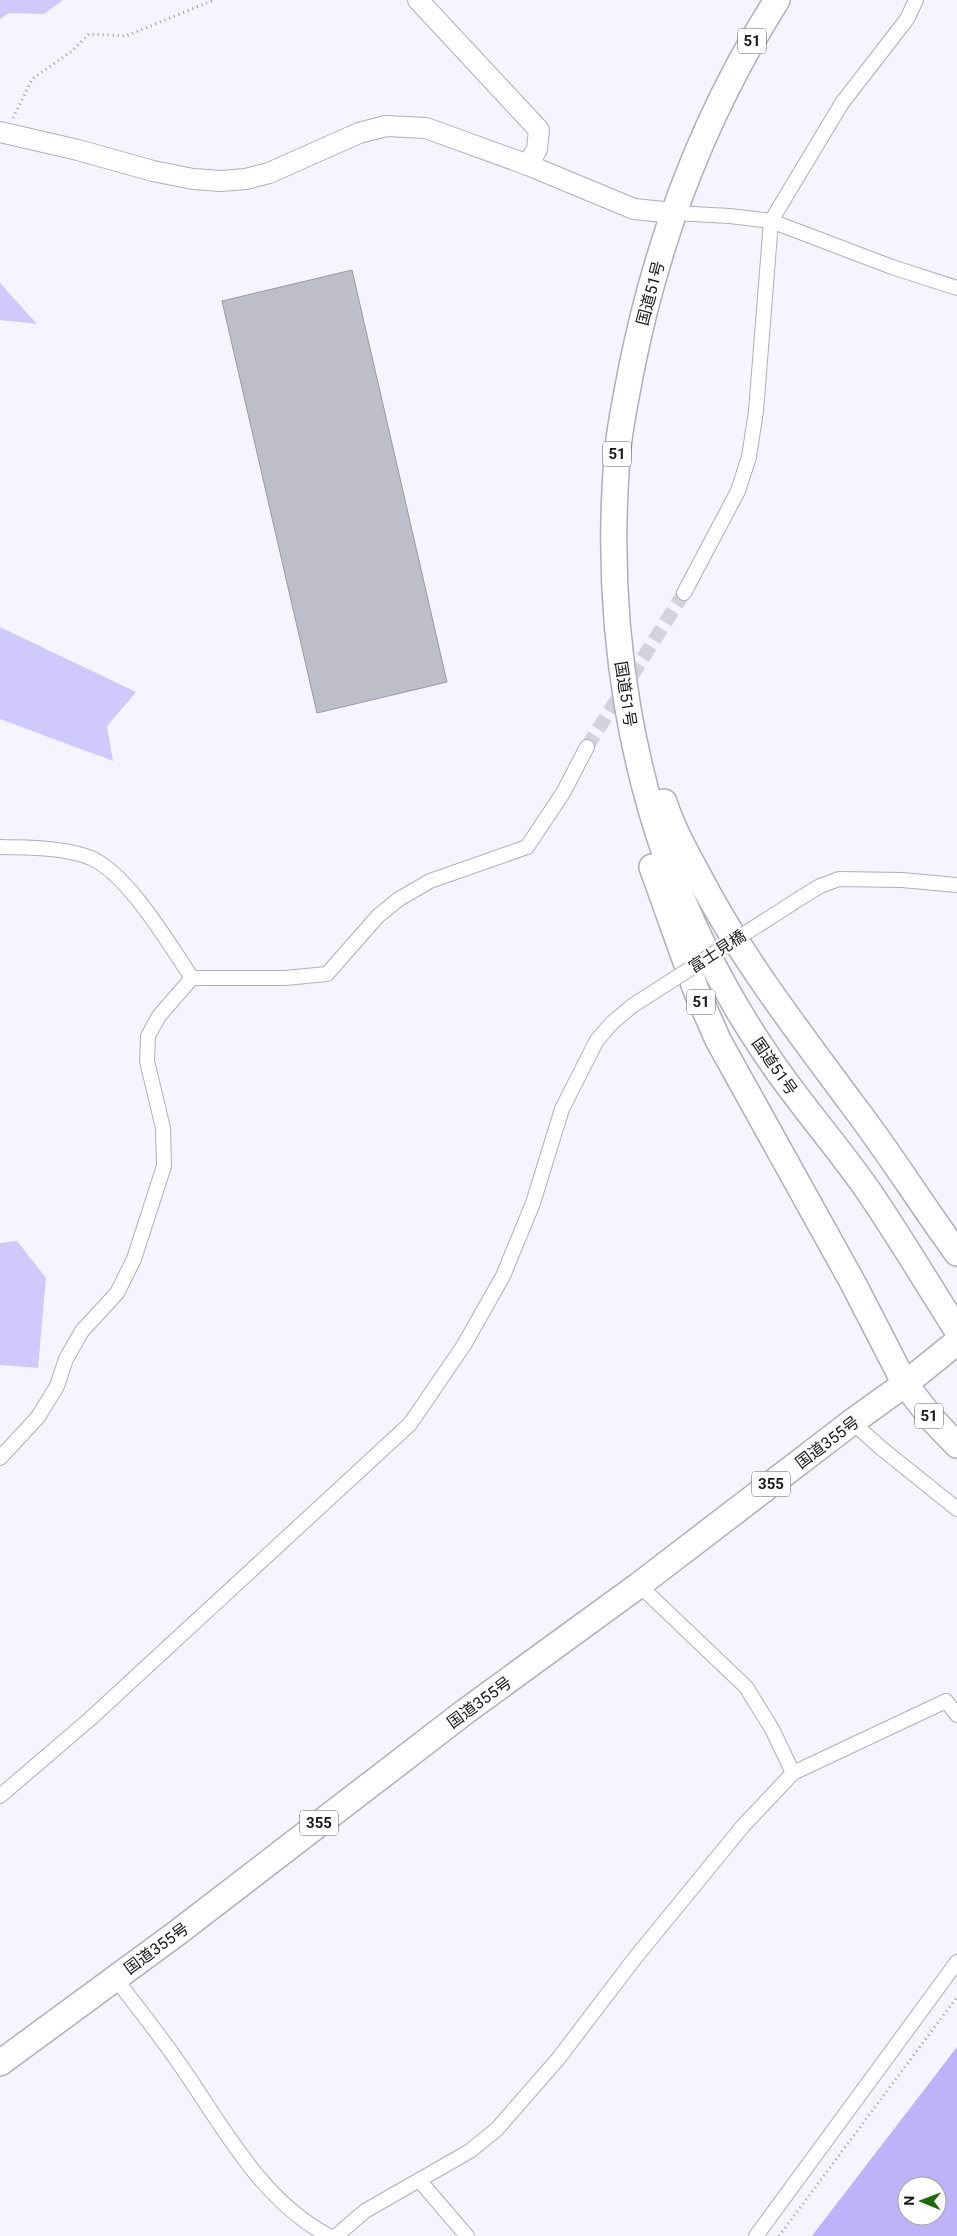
<svg xmlns="http://www.w3.org/2000/svg" width="957" height="2236" font-family="Roboto,'Noto Sans JP',sans-serif">
  <style>
    .green { fill: #cfc9fc }
    .water { fill: #bdb3f9; fill-rule: evenodd }
    .building { fill: #bebdca; stroke: #9998a4 }
    .lines { fill: none; stroke-linecap: round; stroke-linejoin: round }
    .street-tunnel { stroke: #d4d3dd; stroke-width: 14; stroke-dasharray: 14 7; stroke-linecap: butt }
    .street-casing { stroke: #afaeba; stroke-width: 16 }
    .secondary-casing { stroke: #afaeba; stroke-width: 22 }
    .highway-casing { stroke: #afaeba; stroke-width: 28 }
    .path { stroke: #9d9da5; stroke-width: 3; stroke-dasharray: 1 4; stroke-linecap: butt }
    .street { stroke: #fff; stroke-width: 14 }
    .secondary { stroke: #fff; stroke-width: 20 }
    .highway { stroke: #fff; stroke-width: 25 }
    .street-bridge-casing { stroke: #afaeba; stroke-width: 16; stroke-linecap: butt }
    .street-bridge { stroke: #fff; stroke-width: 14 }
    .labels { text-anchor: middle; stroke-width: 4.5; stroke-linejoin: round; paint-order: stroke }
    .shield { fill: #fff; stroke: #5d5d60; stroke-width: 1 }
    .shield-label { font-size: 15px; font-weight: bold; fill: #18181c }
    .street-label { font-size: 16px; fill: #18181c; stroke: #fff }
  </style>
  <rect width="100%" height="100%" fill="#f5f4ff"/>
  <g class="green">
    <path d="M0,0H63L44,14L9,13L0,19Z"/>
    <path d="M0,283L37,324L0,320Z"/>
    <path d="M0,627L136,692L107,726L113,761L0,719Z"/>
    <path d="M17,1241L46,1278L38,1368L0,1365V1243Z"/>
  </g>
  <path class="water" d="M957,2047V2236H812L818,2228ZM907,2186H937V2216H907Z"/>
  <path class="building" d="M352,270L447,682L317,713L222,301Z"/>
  <g class="lines">
    <path class="street-tunnel" d="M587,747L684,593"/>
    <g class="street-casing">
      <g id="street">
        <path d="M674,213L730,216L771,221L892,267L957,288"/>
        <path d="M684,593L738,491L749,457L756,411L771,221L842,103L907,19L916,0"/>
        <path d="M0,847C30,848 63,847 91,858C128,874 169,944 192,978"/>
        <path d="M802,897L820,886L839,879L902,880L957,885"/>
        <path d="M852,1422L881,1448L957,1509"/>
        <path d="M0,1458L38,1417L57,1386L66,1359L82,1331L117,1293L134,1259L164,1166L163,1128L147,1061L148,1036L159,1016L192,978H285L327,974L378,916L399,899L430,881L527,847L563,793L587,747"/>
        <path d="M639,1585L746,1687L772,1729L793,1773L946,1701L957,1715"/>
        <path d="M0,1796L90,1719L410,1424L464,1345L503,1276L533,1203L562,1109L597,1040L613,1022L632,1006"/>
        <path d="M115,1978C138,2008 162,2038 183,2069C225,2130 262,2201 329,2236"/>
        <path d="M419,2180L467,2236"/>
        <path d="M336,2236L365,2211L470,2151L497,2129L558,2059L635,1958L743,1826L793,1773"/>
        <path d="M756,2236L957,1962"/>
      </g>
    </g>
    <g class="secondary-casing">
      <g id="secondary">
        <path d="M418,0L539,130L537,149L528,165"/>
        <path d="M0,132L78,150L153,171L193,179L221,181L246,179L269,173L359,133L386,126L426,128L528,165L634,209L674,213"/>
      </g>
    </g>
    <g class="highway-casing">
      <g id="highway">
        <path d="M777,0C705,113 657,240 631,371C626,399 619,429 617,458C604,624 630,796 704,947C722,984 743,1020 766,1054C797,1101 835,1143 867,1189C898,1234 927,1283 957,1330"/>
        <path d="M664,802C672,827 684,849 696,871C739,955 796,1028 852,1104C889,1152 921,1204 957,1253"/>
        <path d="M652,867L696,990L718,1040L853,1283L905,1384L933,1420L957,1445"/>
        <path d="M0,2063L177,1933L466,1711L639,1585L852,1422L905,1384L957,1342"/>
      </g>
    </g>
    <g class="path">
      <path d="M13,118L32,79L72,51L89,34L126,36L214,0"/>
      <path d="M779,2236L957,1997"/>
    </g>
    <use href="#street" class="street"/>
    <use href="#secondary" class="secondary"/>
    <use href="#highway" class="highway"/>
    <g class="street-bridge-casing">
      <path id="street-bridge" d="M632,1006L802,897"/>
    </g>
    <use href="#street-bridge" class="street-bridge"/>
  </g>
  <g class="labels">
    <g class="shield">
      <rect x="738" y="28.5" width="28" height="25" rx="4"/>
      <rect x="603" y="441.5" width="28" height="25" rx="4"/>
      <rect x="687" y="989.5" width="28" height="25" rx="4"/>
      <rect x="915" y="1403.5" width="28" height="25" rx="4"/>
      <rect x="752" y="1471.5" width="38" height="25" rx="4"/>
      <rect x="300" y="1810.5" width="38" height="25" rx="4"/>
    </g>
    <g class="shield-label">
      <text x="752" y="46">51</text>
      <text x="617" y="459">51</text>
      <text x="701" y="1007">51</text>
      <text x="929" y="1421">51</text>
      <text x="771" y="1489">355</text>
      <text x="319" y="1828">355</text>
    </g>
    <g class="street-label">
      <text transform="translate(650 293) rotate(-75)" y="6">国道51号</text>
      <text transform="translate(626 694) rotate(81)" y="6">国道51号</text>
      <text transform="translate(717 951) rotate(-33)" y="6">富士見橋</text>
      <text transform="translate(775 1066) rotate(55)" y="6">国道51号</text>
      <text transform="translate(827 1442) rotate(-37)" y="6">国道355号</text>
      <text transform="translate(479 1702) rotate(-36)" y="6">国道355号</text>
      <text transform="translate(156 1948) rotate(-36)" y="6">国道355号</text>
    </g>
  </g>
  <g transform="translate(922 2201) rotate(271)"><circle r="24" fill="#ffffff" stroke="#a3a3a4"/>
  <path d="M0-4L9 19L0 12L-9 19Z" fill="#1d6a08"/>
  <text y="-8" font-size="14" font-weight="bold" text-anchor="middle" fill="#18181c">N</text>
  </g>
</svg>
